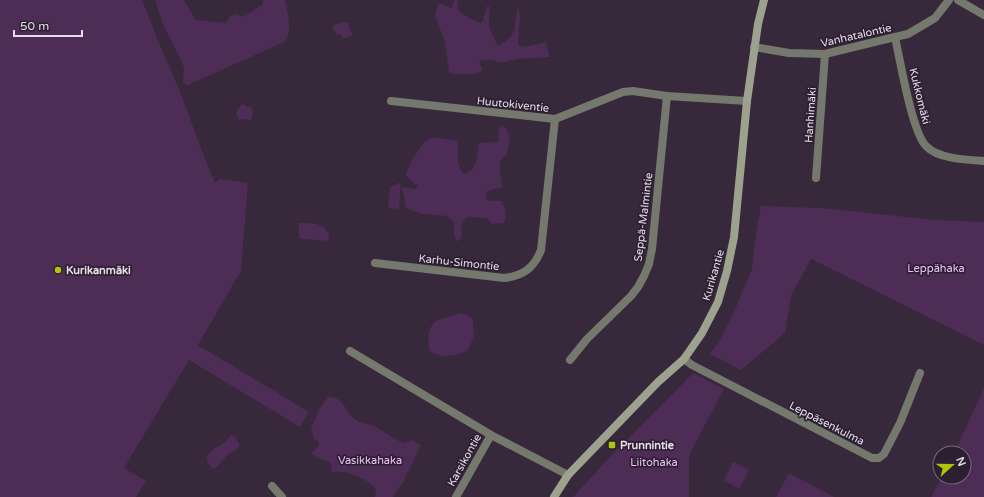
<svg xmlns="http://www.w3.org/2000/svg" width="984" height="497" font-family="'Varela Round',sans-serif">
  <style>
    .green { fill: #4d2c56 }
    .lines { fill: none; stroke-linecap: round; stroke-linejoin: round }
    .minor { stroke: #75786d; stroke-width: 8 }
    .secondary { stroke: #9da28f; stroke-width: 8 }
    .poi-dot { fill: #aec60a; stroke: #2d1f31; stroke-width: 1.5 }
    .labels { text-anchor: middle; stroke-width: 3.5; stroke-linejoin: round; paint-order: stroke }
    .street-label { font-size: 11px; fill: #e6dde9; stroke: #2d1f31 }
    .park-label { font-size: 11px; fill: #edc0f9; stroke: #2d1f31 }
    .poi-label { font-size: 11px; font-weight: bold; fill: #e6dde9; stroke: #2d1f31; text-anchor: start }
  </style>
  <rect width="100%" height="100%" fill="#37283b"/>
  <g class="green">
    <path d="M0,0H142L164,55L180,91L202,151L215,183L220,179L248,183L241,271L198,345L309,412L300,427L189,360L124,468L146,481L136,497H0Z"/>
    <path d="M155,0H184L196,20L226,23L231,15L236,14L243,17L262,5L263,0H285C288,13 292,29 286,41L186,86L183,81L184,68L181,60L164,27Z"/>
    <path d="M454,0H458L457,9C465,16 471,20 481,23L483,21L487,6L490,7C487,29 490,28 498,46C520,34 512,29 518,8L519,10L520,15L518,45L525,47L546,42L550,57L518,59L501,63L492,60H481L479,63L483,70C474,77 460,74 449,73L445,42L435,16L438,3L452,8Z"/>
    <path d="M347,22L353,35L343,39L340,34L336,35L332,25Z"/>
    <path d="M243,104L245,106L251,107L253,111L251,120L240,119L239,120L238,119L236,112L240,106Z"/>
    <path d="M502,126L506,128L510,137L507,154L500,162V170L502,187C497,189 492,189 486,192L487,200L491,201H501C506,209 507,214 504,223L492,224L487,218L467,217L462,222L461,238L457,242L454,233V222L447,216L422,214L406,208L402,187L416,189L418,186L410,180L406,174C410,163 422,137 435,138C442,138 450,140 458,141C458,152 456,166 464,174C478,170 477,156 479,143L498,142L499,129Z"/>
    <path d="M401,182L399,209L388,208L390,187Z"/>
    <path d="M761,206L822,208L935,220L984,222V345L811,259L791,296L785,333L741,370L710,354L719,341L733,314L752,269L756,233Z"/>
    <path d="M298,223C307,223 322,222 327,231C329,233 329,238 329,241L301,239L299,237V227Z"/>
    <path d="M459,313L466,314L473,319L474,337L467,351C455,356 442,359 430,351C427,340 427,326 438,320C444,316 452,318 459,313Z"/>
    <path d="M693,373L724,389L689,455V497H573L610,457Z"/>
    <path d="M984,388V497H931L942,477H964V453H954Z"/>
    <path d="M328,397C345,396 344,412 356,420C360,423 366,423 371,425C383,429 392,439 404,443L412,440L421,445L402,484L393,497H375L376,488C364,478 347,469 331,472V470L332,465L329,462L311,454L319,446L318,441L314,439L311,429L319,410Z"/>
    <path d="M231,435L235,437L240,445L237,449L226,456L222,462L214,469C197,455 215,449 225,442C227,440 229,438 231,435Z"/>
    <path d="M733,462L749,470L739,489L724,480Z"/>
    <path d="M789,473L834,497H776Z"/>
  </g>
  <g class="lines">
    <g class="minor">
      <path d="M958,0L984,15"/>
      <path d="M895,37C900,60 912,132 926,146C938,159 967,160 984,161"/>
      <path d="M754,47L789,53L825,54L895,37L908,34L935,18L949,0"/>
      <path d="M391,101L555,119L623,92L633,91L667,96L747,101"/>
      <path d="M816,178L825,54"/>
      <path d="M375,263L504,278C523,276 534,268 541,250L555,119"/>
      <path d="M350,351L491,435L568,475"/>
      <path d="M684,359L692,365L727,383L872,458H879L884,454L900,423L920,373"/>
      <path d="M570,360L587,339L631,296L638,287L644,276L649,264L652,249L667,96"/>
      <path d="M272,486L282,497"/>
      <path d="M456,497L491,435"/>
    </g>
    <path class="secondary" d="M554,497L568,475L658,382L684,359L702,333L718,302L727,271L734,237L747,101L758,24L764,0"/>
  </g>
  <g class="poi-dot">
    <circle cx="58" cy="270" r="4"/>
    <rect x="608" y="441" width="8" height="8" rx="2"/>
  </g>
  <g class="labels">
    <g class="street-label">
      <text transform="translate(856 35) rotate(-13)" y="4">Vanhatalontie</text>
      <text transform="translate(920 96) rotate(76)" y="4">Kukkomäki</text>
      <text transform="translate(513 104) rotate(6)" y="4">Huutokiventie</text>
      <text transform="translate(810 115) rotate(-86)" y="4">Hanhimäki</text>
      <text transform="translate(643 217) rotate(-83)" y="4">Seppä-Malmintie</text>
      <text transform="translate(459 262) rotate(6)" y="4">Karhu-Simontie</text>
      <text transform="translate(713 275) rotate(-74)" y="4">Kurikantie</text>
      <text transform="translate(827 423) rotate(27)" y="4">Leppäsenkulma</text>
      <text transform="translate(464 460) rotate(-61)" y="4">Karsikontie</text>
    </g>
    <g class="park-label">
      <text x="936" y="272">Leppähaka</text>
      <text x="370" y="464">Vasikkahaka</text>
      <text x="654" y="466">Liitohaka</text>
    </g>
    <g class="poi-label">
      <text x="66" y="274">Kurikanmäki</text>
      <text x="620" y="449">Prunnintie</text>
    </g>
  </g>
  <g transform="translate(952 465) rotate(69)"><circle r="19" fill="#2d1f31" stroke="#776b7b"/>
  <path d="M0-3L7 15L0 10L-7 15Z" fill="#aec60a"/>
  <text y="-6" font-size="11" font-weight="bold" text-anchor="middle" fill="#e6dde9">N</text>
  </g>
  <path d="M14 30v6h68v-6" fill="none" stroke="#e6dde9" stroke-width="2"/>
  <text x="20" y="30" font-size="12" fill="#e6dde9" stroke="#2d1f31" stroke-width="3" paint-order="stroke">50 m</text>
</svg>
